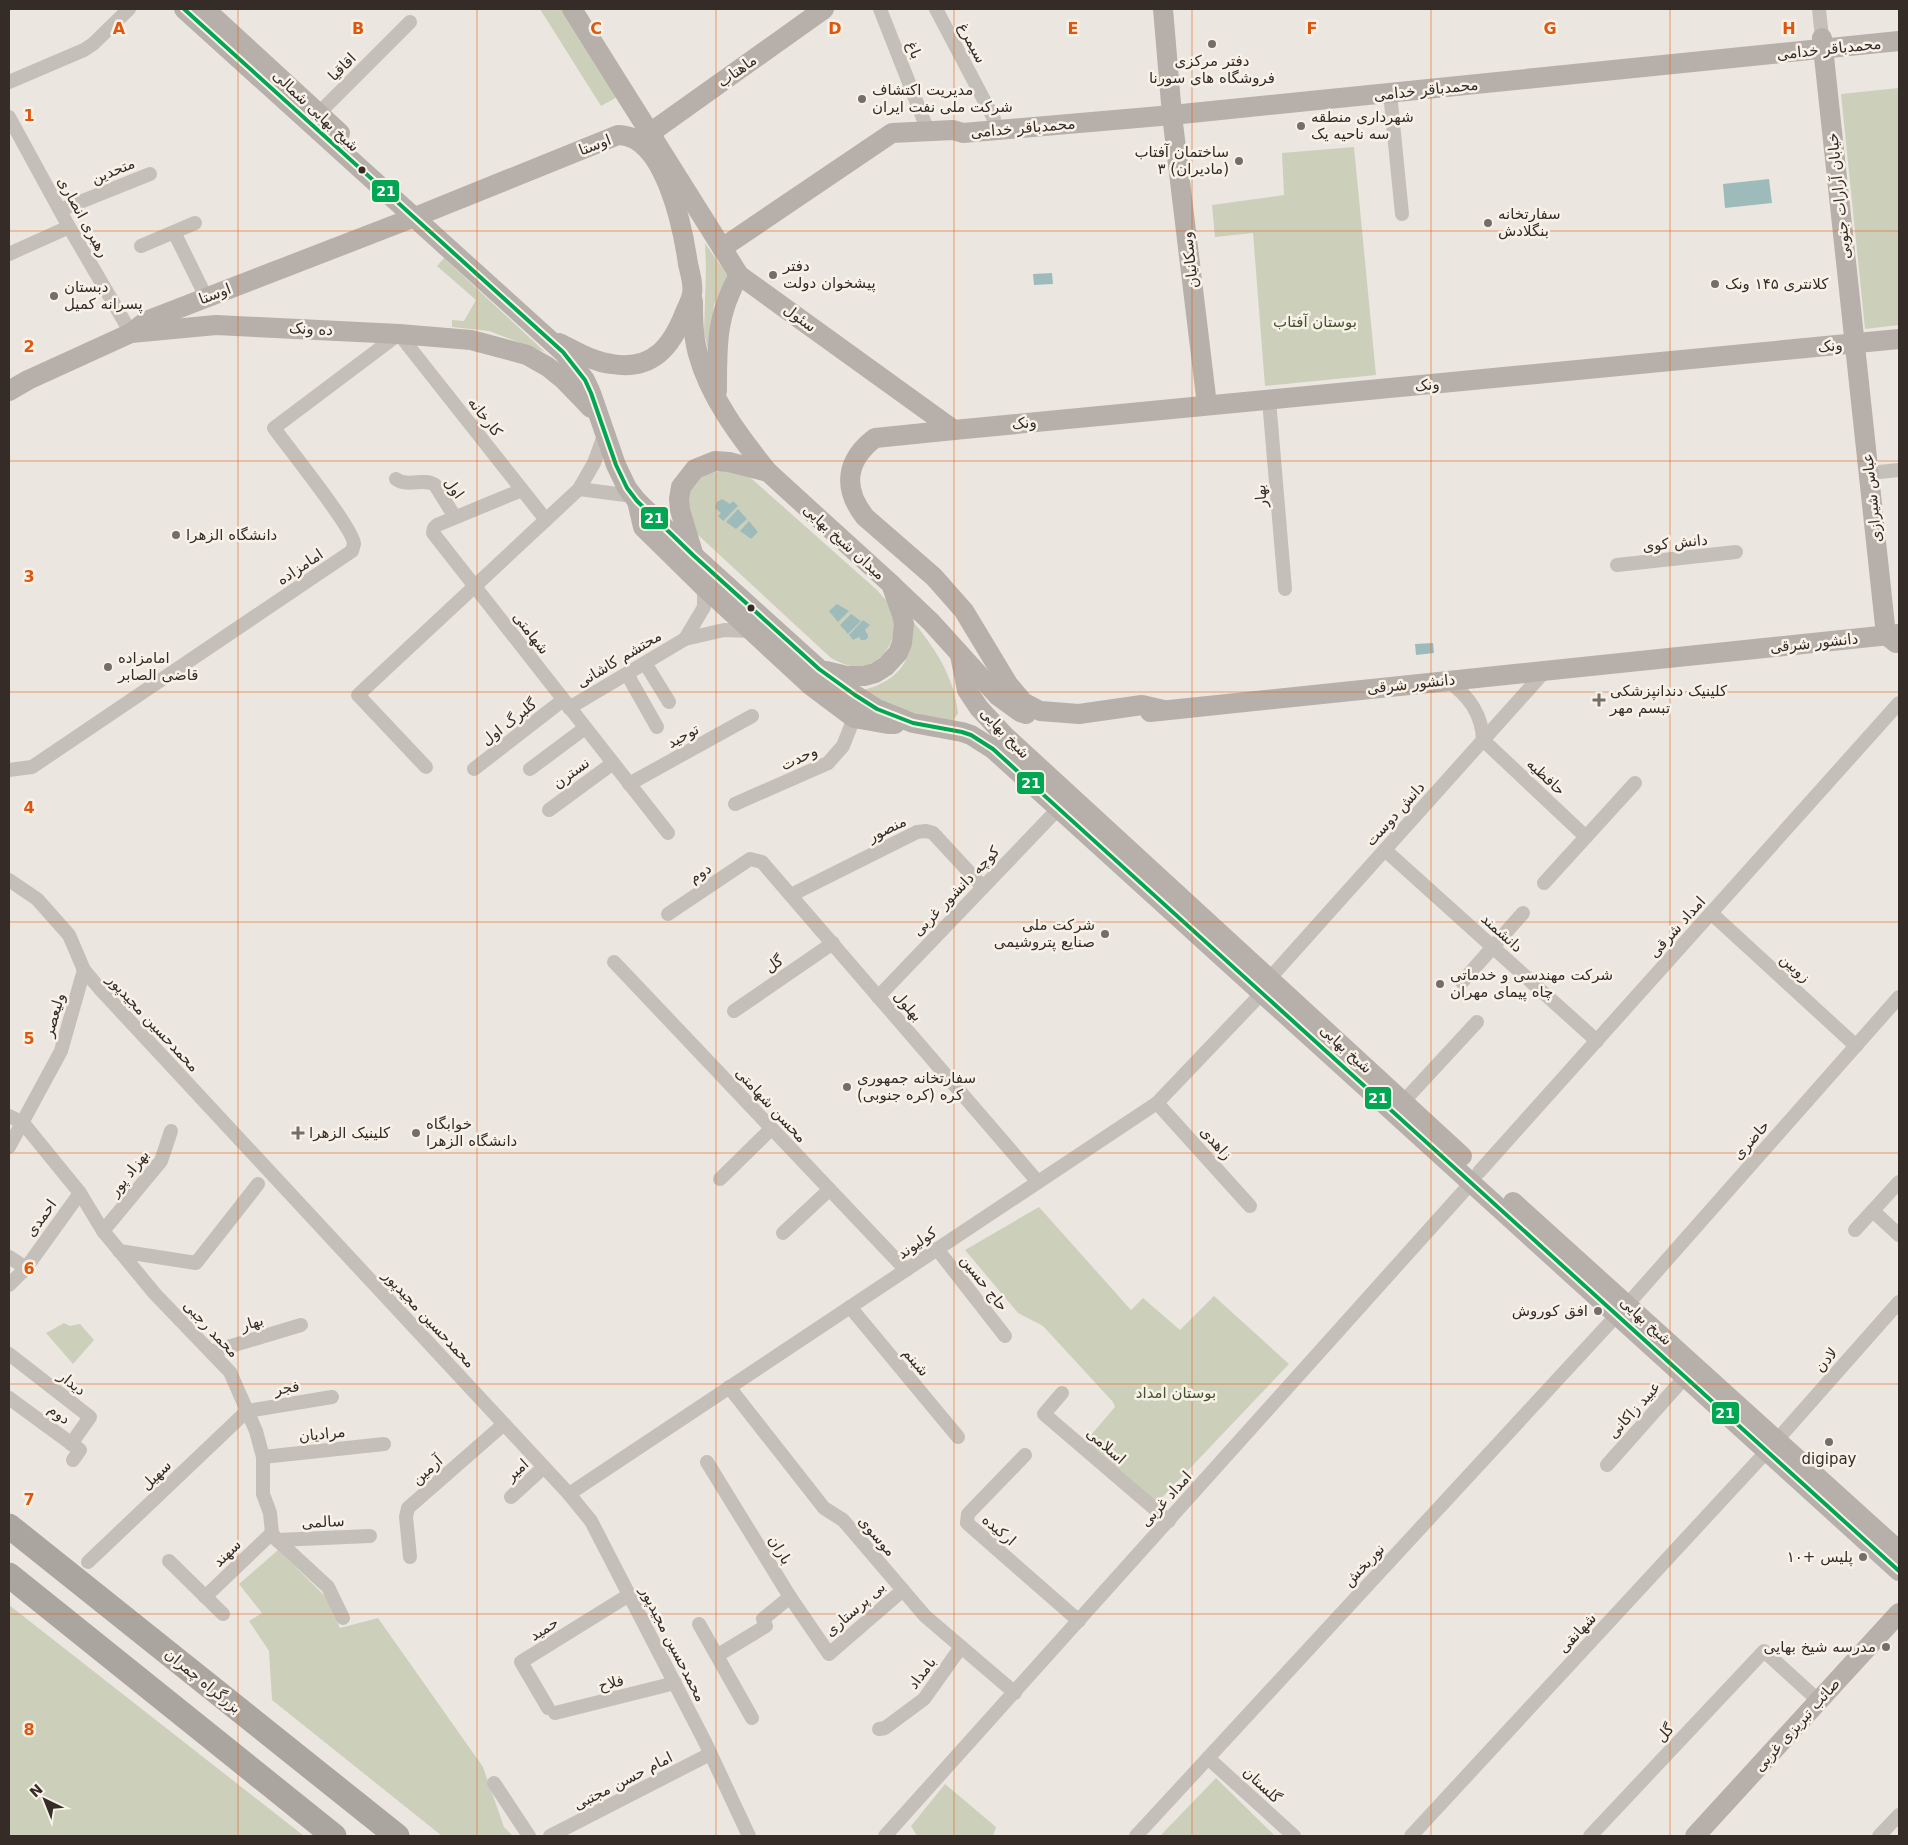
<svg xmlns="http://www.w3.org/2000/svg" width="1908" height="1845" font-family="'DejaVu Sans','Noto Naskh Arabic',sans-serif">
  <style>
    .green { fill: #ccd0bb }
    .water { fill: #9ebbbc }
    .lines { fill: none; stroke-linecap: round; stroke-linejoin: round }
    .street { stroke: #c5bfb9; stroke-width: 14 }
    .secondary { stroke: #b6afaa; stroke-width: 20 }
    .highway { stroke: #aba59f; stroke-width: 25 }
    .bus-1-casing { stroke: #f8f1e8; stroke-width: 8 }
    .bus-1 { stroke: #00a651; stroke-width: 4 }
    .grid { fill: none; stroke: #df570d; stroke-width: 1; stroke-opacity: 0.55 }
    .poi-dot { fill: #756d68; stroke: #f8f1e8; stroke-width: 2 }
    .bus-dot { fill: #352c28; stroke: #f8f1e8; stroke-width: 2 }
    .labels { text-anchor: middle; stroke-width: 5; stroke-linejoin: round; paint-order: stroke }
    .street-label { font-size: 15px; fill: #352c28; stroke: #f8f1e8 }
    .poi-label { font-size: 15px; fill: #352c28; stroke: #f8f1e8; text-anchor: start }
    .park-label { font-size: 15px; fill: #44522d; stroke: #f8f1e8 }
    .grid-label { font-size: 16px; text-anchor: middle; font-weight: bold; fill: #df570d; stroke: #f8f1e8; stroke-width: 5; stroke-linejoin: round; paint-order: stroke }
    .line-badge { stroke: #f8f1e8; stroke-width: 2 }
    .badge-label { font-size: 14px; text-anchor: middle; font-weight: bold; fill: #fff }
  </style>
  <rect width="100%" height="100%" fill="#ece6e0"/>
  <g class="green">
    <path d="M540,9H565L619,96L601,106Z"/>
    <path d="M1899,88V325L1865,329L1841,94Z"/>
    <path d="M1354,147L1376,375L1265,386L1253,233L1215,237L1212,205L1284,195L1282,153Z"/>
    <path d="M705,243L728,276L714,305L712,325V369L704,332L706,267Z"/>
    <path d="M444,258L545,352L489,331L452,327V320L464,321L476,300L437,266Z"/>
    <path d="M726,470L739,473L752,479L877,590C882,596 890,603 893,611C900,634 887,660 864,666C853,669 840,663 831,658L697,534L689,522L688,493L697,480L706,474Z"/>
    <path d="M911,619C935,648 954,676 958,713L953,721L945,723L886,703L863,690C900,681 916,657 911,619Z"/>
    <path d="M1039,1207L1131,1310L1143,1298L1180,1330L1214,1296L1289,1364L1156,1504L1085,1442L1115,1407L1113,1402L1043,1326L1018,1313L965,1250Z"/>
    <path d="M64,1323L70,1326L80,1324L94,1340L73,1364L46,1333Z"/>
    <path d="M278,1550L327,1598L340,1628L378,1618L483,1767L504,1827L513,1836H442L272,1700L269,1651L249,1621L262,1613L239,1584Z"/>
    <path d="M9,1605L304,1836H9Z"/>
    <path d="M1216,1778L1275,1836H1160Z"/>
    <path d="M945,1784L996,1827L993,1836H917L911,1826Z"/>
  </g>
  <g class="water">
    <path d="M1769,179L1772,203L1725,208L1723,184Z"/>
    <path d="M1052,273L1053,284L1034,285L1033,274Z"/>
    <path d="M722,499L730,504L733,501L738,506L723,521L718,516L721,513L715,508L717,502Z"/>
    <path d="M738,509L747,519L736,529L726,522Z"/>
    <path d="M749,521L758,532L751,539L740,531Z"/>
    <path d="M837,604L849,611L838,622L829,611Z"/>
    <path d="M851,614L861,621L848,634L840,625Z"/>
    <path d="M863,620L870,625L865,630L868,635V638L865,640H861L859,637L853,640L849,635Z"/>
    <path d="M1433,643L1434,653L1416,655L1415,644Z"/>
  </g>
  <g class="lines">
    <g class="street">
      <path d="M880,9L928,131"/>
      <path d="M936,9L994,119"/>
      <path d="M1819,9L1822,38"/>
      <path d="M9,82L84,50L93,44L129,9"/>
      <path d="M1390,93L1402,214"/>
      <path d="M319,113L410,22"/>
      <path d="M9,117L69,227L131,333"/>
      <path d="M60,210L150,174"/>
      <path d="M174,232L206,297"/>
      <path d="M141,246L195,223"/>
      <path d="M9,254L69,227"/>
      <path d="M1269,400L1285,589"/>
      <path d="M1869,473L1899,470"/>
      <path d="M396,479C408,488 424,477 435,485L455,517"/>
      <path d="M579,489L633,496"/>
      <path d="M522,490L437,525L434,528L433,533L668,833"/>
      <path d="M1617,565L1736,552"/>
      <path d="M685,639L704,607V587"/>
      <path d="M645,663L669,702"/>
      <path d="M627,674L657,727"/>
      <path d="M1448,681C1469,696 1482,714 1483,740L1586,837"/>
      <path d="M569,708L685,639L724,630L751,631"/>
      <path d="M426,767L358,695L579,489L594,463L605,433"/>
      <path d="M474,769L563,700"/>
      <path d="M530,769L585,728"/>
      <path d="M9,770L32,767L352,551C352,550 354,545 354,544C354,529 286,445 274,428L399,334L546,520"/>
      <path d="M629,784L752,716"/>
      <path d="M735,804L828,763L843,746L854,718"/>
      <path d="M549,810L613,763"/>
      <path d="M1385,850L1597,1041"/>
      <path d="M9,880L37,899L69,935L84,970L100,989L569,1494L591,1521L705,1742L749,1836"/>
      <path d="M1544,883L1635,783"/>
      <path d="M791,895L917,832L926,831L933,833L983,887"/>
      <path d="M1711,913L1856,1046"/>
      <path d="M668,914L750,859L762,862L1038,1182"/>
      <path d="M614,962L906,1270"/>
      <path d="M1269,979L1545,671"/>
      <path d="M1462,982L1523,913"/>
      <path d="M878,997L1058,809"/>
      <path d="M734,1011L833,943"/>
      <path d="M1403,1102L1477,1022"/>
      <path d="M1157,1103L1250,1206"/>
      <path d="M9,1116L23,1123L80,1193L103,1231L155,1294L230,1372L256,1431L263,1457V1494L270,1513L272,1533L276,1539L328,1587L343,1618"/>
      <path d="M9,1147L61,1051L84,970"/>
      <path d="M1479,1172L1899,703"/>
      <path d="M720,1179L771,1129"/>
      <path d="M1873,1211L1899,1235"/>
      <path d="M1855,1230L1899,1182"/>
      <path d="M103,1231L161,1161L171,1131"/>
      <path d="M783,1233L829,1190"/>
      <path d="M937,1249L1005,1336"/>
      <path d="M119,1251L196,1263L258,1184"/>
      <path d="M9,1257L26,1268"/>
      <path d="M9,1285L26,1268L80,1193"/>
      <path d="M1627,1305L1899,997"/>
      <path d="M850,1307L958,1437"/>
      <path d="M211,1352L301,1325"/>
      <path d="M9,1354L90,1417L71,1444"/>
      <path d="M729,1387L824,1508L843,1520L925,1616L1015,1693"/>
      <path d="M1062,1393L1044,1414L1169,1521"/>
      <path d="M9,1398L80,1450L73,1460"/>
      <path d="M247,1411L332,1397"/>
      <path d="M1777,1440L1899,1302"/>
      <path d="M1025,1455L968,1514L967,1523L1079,1621"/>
      <path d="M263,1457L384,1444"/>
      <path d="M707,1462L790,1597L829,1654L903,1590"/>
      <path d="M1607,1465L1685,1377"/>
      <path d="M569,1494L1157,1103L1262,993"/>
      <path d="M511,1497L544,1467"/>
      <path d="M277,1540L370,1536"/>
      <path d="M410,1557L406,1517L408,1508L504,1424"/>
      <path d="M169,1561L223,1614"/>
      <path d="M88,1562L247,1411"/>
      <path d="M205,1597L272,1533"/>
      <path d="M699,1624L752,1718"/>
      <path d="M718,1655L766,1626L763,1619L790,1597"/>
      <path d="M548,1708L521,1662L629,1595"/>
      <path d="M555,1713L675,1683"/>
      <path d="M879,1729L885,1728L924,1699L961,1647"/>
      <path d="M1208,1758L1294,1836"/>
      <path d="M494,1783L529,1836"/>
      <path d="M550,1836L710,1754"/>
      <path d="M885,1836L1471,1183"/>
      <path d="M1136,1836L1617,1315"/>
      <path d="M1411,1836L1767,1451"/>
      <path d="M1590,1836L1764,1651L1819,1701"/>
      <path d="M1879,1836L1899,1815"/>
    </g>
    <g class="secondary">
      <path d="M184,9L563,352L585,380L591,393L616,465L627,488L637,501L693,555L819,669L855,695L877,709L913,723L962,732L971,735L993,749L1899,1571"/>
      <path d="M205,9L340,133"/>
      <path d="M572,9L739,275L954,430"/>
      <path d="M1163,9L1172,115L1207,405"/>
      <path d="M1822,38L1886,635L1896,643"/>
      <path d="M650,133L824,9"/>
      <path d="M722,248L892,133L953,130L963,133L1172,115L1899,41"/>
      <path d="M693,301C693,318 693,336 698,354C710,398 740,437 768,472"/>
      <path d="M131,333L146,321L415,217L618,135C665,135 683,229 688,264C690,273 694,285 692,294C691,300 688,306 685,312C672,346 653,371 612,364C593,362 576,351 559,343"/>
      <path d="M9,391L28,380L131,333L216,325L399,334L471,340L527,355L548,367L564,380L591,408"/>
      <path d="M717,391C717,346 716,315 739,275"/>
      <path d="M637,501L643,527L704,587L810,685L854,718L888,724H895"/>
      <path d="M693,553L680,510L679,499L681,487L695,469L715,461L729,462L768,472L891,584L902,615L904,624L902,643L898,653L886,666L875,673L864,676H847L826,671"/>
      <path d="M891,584L931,622L998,696L1020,712L1026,714"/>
      <path d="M960,655L967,690L979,708L1005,736L1462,1156"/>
      <path d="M1164,710L1142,705L1079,714L1040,711L1023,702L1008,684L964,611L934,577L865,517C842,488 846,460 875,438L954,430L1899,339"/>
      <path d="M1150,712L1899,634"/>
      <path d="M1513,1202L1899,1551"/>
      <path d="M1695,1836L1899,1613"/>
    </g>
    <g class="highway">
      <path d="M9,1526L397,1836"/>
      <path d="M9,1575L334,1836"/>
    </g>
    <g class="bus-1-casing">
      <path id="bus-1" d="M184,9L563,352L585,380L591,393L616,465L627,488L637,501L693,555L819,669L855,695L877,709L913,723L962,732L971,735L993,749L1899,1571"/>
    </g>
    <use href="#bus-1" class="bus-1"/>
  </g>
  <path class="grid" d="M238,9V1836M477,9V1836M716,9V1836M954,9V1836M1192,9V1836M1431,9V1836M1670,9V1836M9,231H1899M9,461H1899M9,692H1899M9,922H1899M9,1153H1899M9,1384H1899M9,1614H1899"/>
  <g class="poi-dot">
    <circle cx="1212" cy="44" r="5"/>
    <circle cx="862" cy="99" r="5"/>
    <circle cx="1301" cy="126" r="5"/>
    <circle cx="1239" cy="161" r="5"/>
    <circle cx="1488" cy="223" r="5"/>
    <circle cx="773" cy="275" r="5"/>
    <circle cx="1715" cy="284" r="5"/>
    <circle cx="54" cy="296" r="5"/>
    <circle cx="176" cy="535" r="5"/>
    <circle cx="108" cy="667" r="5"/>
    <path d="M1596.5 692.5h5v5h5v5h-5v5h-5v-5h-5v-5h5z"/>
    <circle cx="1105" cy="934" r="5"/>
    <circle cx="1440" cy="984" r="5"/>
    <circle cx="847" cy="1087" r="5"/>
    <path d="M295.5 1125.5h5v5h5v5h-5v5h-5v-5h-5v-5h5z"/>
    <circle cx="416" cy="1133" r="5"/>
    <circle cx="1598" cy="1311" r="5"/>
    <circle cx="1829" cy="1442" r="5"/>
    <circle cx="1863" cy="1557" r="5"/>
    <circle cx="1886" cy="1647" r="5"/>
  </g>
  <g class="bus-dot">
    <circle cx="362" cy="170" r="4.5"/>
    <circle cx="751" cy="608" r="4.5"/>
  </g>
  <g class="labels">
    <g class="street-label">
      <text transform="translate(972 43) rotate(62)" y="5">سیمرغ</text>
      <text transform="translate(1829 49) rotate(-6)" y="5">محمدباقر خدامی</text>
      <text transform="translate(914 50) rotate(68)" y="5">باغ</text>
      <text transform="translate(342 67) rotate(-45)" y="5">اقاقیا</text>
      <text transform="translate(737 71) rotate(-36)" y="5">ماهتاب</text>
      <text transform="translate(1426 90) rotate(-6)" y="5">محمدباقر خدامی</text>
      <text transform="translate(316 111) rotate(43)" y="5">شیخ بهایی شمالی</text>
      <text transform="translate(1023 128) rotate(-5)" y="5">محمدباقر خدامی</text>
      <text transform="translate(595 145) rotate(-21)" y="5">اوستا</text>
      <text transform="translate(113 171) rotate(-22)" y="5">متحدین</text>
      <text transform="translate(1839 196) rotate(-96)" y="5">خیابان آرارات جنوبی</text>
      <text transform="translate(83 217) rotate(61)" y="5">رهبری انصاری</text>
      <text transform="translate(1190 260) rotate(-97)" y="5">وسکانیان</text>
      <text transform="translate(215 294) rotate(-21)" y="5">اوستا</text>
      <text transform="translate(800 318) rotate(36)" y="5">سئول</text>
      <text transform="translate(311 329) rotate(3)" y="5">ده ونک</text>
      <text transform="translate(1830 346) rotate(-6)" y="5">ونک</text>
      <text transform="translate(1427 385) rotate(-6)" y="5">ونک</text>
      <text transform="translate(485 417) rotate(52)" y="5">کارخانه</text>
      <text transform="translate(1024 423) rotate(-6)" y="5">ونک</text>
      <text transform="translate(454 488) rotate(54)" y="5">اول</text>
      <text transform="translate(1261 496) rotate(-95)" y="5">بهار</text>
      <text transform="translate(1872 498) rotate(-96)" y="5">عباس شیرازی</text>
      <text transform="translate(844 542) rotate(42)" y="5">میدان شیخ بهایی</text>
      <text transform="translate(1675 543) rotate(-6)" y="5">دانش کوی</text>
      <text transform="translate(300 567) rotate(-34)" y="5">امامزاده</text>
      <text transform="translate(531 633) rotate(52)" y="5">شهامتی</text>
      <text transform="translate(1814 643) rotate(-6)" y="5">دانشور شرقی</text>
      <text transform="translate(619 659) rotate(-31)" y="5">محتشم کاشانی</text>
      <text transform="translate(1411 684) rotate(-6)" y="5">دانشور شرقی</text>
      <text transform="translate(509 722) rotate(-38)" y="5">گلبرگ اول</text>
      <text transform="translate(1005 733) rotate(46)" y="5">شیخ بهایی</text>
      <text transform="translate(683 736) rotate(-29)" y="5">توحید</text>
      <text transform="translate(799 758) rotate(-25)" y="5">وحدت</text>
      <text transform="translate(571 773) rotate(-36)" y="5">نسترن</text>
      <text transform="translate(1546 777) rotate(43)" y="5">حافظیه</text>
      <text transform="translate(1395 814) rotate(-48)" y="5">دانش دوست</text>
      <text transform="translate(887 829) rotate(-26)" y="5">منصور</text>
      <text transform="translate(700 873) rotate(-34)" y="5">دوم</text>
      <text transform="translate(956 891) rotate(-46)" y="5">کوچه دانشور غربی</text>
      <text transform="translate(1677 927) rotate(-48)" y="5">امداد شرقی</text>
      <text transform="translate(1502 933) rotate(42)" y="5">دانشمند</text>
      <text transform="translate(774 964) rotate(-34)" y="5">گل</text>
      <text transform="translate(1795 968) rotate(42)" y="5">زوبین</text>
      <text transform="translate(908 1006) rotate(49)" y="5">بهلول</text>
      <text transform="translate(54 1015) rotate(-74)" y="5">ولیعصر</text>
      <text transform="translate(153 1023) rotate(47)" y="5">محمدحسین مجیدپور</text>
      <text transform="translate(1346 1049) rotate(42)" y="5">شیخ بهایی</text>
      <text transform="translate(771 1105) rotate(47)" y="5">محسن شهامتی</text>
      <text transform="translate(1751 1140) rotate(-48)" y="5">حاضری</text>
      <text transform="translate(1216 1143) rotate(48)" y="5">زاهدی</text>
      <text transform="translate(129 1173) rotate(-52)" y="5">بهزاد پور</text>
      <text transform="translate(41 1218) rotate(-54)" y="5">احمدی</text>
      <text transform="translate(917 1243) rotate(-34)" y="5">کولیوند</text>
      <text transform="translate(984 1283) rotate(52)" y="5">حاج حسین</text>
      <text transform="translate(429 1319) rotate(47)" y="5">محمدحسین مجیدپور</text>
      <text transform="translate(1646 1321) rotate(42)" y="5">شیخ بهایی</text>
      <text transform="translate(252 1323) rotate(-17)" y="5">بهار</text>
      <text transform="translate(211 1329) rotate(46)" y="5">محمد رجبی</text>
      <text transform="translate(1826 1360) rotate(-49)" y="5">لادن</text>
      <text transform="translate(916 1362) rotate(50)" y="5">شبنم</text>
      <text transform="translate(72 1383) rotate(38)" y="5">دیدار</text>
      <text transform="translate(287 1388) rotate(-9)" y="5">فجر</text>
      <text transform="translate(1634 1410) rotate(-48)" y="5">عبید زاکانی</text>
      <text transform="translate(59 1414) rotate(36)" y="5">دوم</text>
      <text transform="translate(322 1434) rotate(-6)" y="5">مرادیان</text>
      <text transform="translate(1106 1446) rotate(41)" y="5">اسلامی</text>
      <text transform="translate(427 1470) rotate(-41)" y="5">آرمین</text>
      <text transform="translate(517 1470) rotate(-42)" y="5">امیر</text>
      <text transform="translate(156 1475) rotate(-44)" y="5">سهیل</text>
      <text transform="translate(1166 1499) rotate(-48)" y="5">امداد غربی</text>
      <text transform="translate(323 1522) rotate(-3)" y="5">سالمی</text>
      <text transform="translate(999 1530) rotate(41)" y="5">ارکیده</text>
      <text transform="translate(877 1536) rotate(49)" y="5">موسوی</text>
      <text transform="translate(780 1550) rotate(59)" y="5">باران</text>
      <text transform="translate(227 1553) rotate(-44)" y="5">سهند</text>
      <text transform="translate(1364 1565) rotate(-47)" y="5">نوربخش</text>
      <text transform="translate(855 1609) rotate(-41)" y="5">بی پرستاری</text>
      <text transform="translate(544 1629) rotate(-32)" y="5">حمید</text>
      <text transform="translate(1577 1633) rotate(-47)" y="5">شهانقی</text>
      <text transform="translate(673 1644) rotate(63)" y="5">محمدحسین مجیدپور</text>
      <text transform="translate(922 1673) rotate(-53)" y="5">بامداد</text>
      <text transform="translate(203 1681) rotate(39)" y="5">بزرگراه چمران</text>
      <text transform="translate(611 1683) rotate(-14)" y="5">فلاح</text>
      <text transform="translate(1797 1725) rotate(-48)" y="5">صائب تبریزی غربی</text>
      <text transform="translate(1665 1733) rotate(-47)" y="5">گل</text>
      <text transform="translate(623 1781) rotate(-27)" y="5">امام حسن مجتبی</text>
      <text transform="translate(1262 1785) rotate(43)" y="5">گلستان</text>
    </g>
    <g class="poi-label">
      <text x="1212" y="66" text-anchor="middle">دفتر مرکزی<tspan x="1212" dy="17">فروشگاه های سورنا</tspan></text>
      <text x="872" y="95">مدیریت اکتشاف<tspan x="872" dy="17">شرکت ملی نفت ایران</tspan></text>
      <text x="1311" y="122">شهرداری منطقه<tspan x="1311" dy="17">سه ناحیه یک</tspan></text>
      <text x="1229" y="157" text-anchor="end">ساختمان آفتاب<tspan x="1229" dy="17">۳ (مادیران)</tspan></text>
      <text x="1498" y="219">سفارتخانه<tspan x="1498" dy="17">بنگلادش</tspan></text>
      <text x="783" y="271">دفتر<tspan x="783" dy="17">پیشخوان دولت</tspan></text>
      <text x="1725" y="289">کلانتری ۱۴۵ ونک</text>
      <text x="64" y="292">دبستان<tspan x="64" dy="17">پسرانه كميل</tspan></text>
      <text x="186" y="540">دانشگاه الزهرا</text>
      <text x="118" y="663">امامزاده<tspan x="118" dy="17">قاضی الصابر</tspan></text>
      <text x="1610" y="696">کلینیک دندانپزشکی<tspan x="1610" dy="17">تبسم مهر</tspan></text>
      <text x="1095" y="930" text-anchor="end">شرکت ملی<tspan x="1095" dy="17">صنایع پتروشیمی</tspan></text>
      <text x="1450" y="980">شرکت مهندسی و خدماتی<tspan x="1450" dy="17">چاه پیمای مهران</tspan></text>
      <text x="857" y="1083">سفارتخانه جمهوری<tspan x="857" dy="17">کره (کره جنوبی)</tspan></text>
      <text x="426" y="1129">خوابگاه<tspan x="426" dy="17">دانشگاه الزهرا</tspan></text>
      <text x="309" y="1138">کلینیک الزهرا</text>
      <text x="1588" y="1316" text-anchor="end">افق کوروش</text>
      <text x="1829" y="1464" text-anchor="middle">digipay</text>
      <text x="1853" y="1562" text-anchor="end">پلیس +۱۰</text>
      <text x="1876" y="1652" text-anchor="end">مدرسه شیخ بهایی</text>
    </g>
    <g class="park-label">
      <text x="1315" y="327">بوستان آفتاب</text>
      <text x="1176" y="1398">بوستان امداد</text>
    </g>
  </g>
  <g class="grid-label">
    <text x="119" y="34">A</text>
    <text x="358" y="34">B</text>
    <text x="596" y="34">C</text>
    <text x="835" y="34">D</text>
    <text x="1073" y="34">E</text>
    <text x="1312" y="34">F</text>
    <text x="1550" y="34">G</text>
    <text x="1789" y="34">H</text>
    <text x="29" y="121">1</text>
    <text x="29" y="352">2</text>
    <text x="29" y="582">3</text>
    <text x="29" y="813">4</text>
    <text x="29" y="1044">5</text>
    <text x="29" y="1274">6</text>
    <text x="29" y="1505">7</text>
    <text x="29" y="1735">8</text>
  </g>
  <g class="line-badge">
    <rect x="371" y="179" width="29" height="24" rx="5" fill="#00a651"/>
    <rect x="640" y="506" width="29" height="24" rx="5" fill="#00a651"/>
    <rect x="1016" y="771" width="29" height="24" rx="5" fill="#00a651"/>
    <rect x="1364" y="1086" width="28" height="24" rx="5" fill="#00a651"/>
    <rect x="1711" y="1401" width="29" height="24" rx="5" fill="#00a651"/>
  </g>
  <g class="badge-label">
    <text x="386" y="196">21</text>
    <text x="654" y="523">21</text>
    <text x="1031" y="788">21</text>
    <text x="1378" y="1103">21</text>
    <text x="1725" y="1418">21</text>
  </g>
  <rect width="1908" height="1845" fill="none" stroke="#352c28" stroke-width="20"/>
  <g transform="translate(45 1800) rotate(317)" stroke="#f8f1e8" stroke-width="4" paint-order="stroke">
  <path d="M0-4L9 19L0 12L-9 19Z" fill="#352c28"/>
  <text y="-8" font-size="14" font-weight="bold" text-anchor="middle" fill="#352c28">N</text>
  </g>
</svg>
